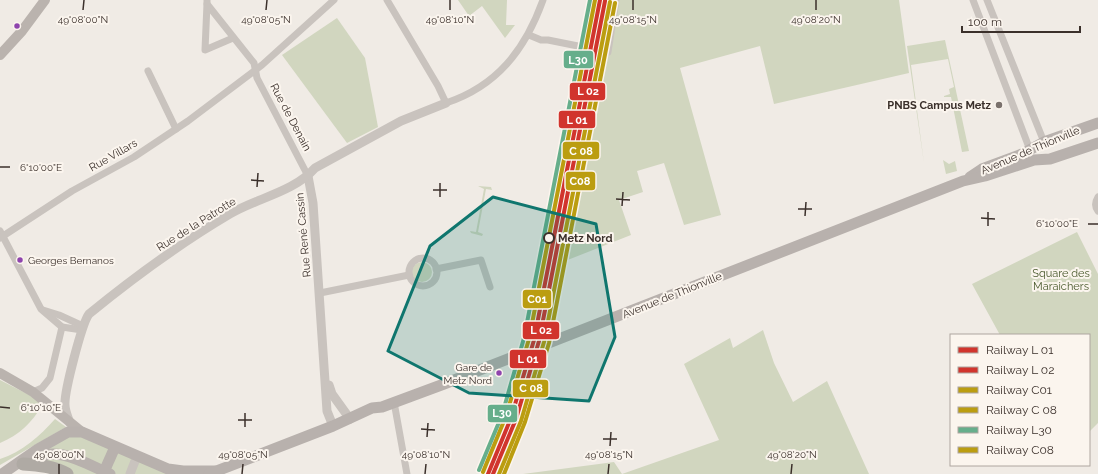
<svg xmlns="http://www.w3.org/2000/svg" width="1098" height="474" font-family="Raleway,sans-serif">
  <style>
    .green { fill: #d1d6bf }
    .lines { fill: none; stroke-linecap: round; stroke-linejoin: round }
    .minor { stroke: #c9c3be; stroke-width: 7 }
    .tertiary { stroke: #c9c3be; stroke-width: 9 }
    .secondary { stroke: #bab3ae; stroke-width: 10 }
    .primary { stroke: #b8b1ad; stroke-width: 11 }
    .motorway { stroke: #afaaa4; stroke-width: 13 }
    .rail-casing { stroke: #b1aca8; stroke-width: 4 }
    .rail { stroke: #fbf5ee; stroke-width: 2.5; stroke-dasharray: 8; stroke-linecap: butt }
    .rail-1-casing { stroke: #fbf5ee; stroke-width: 7 }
    .rail-2-casing { stroke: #fbf5ee; stroke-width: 7 }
    .rail-3-casing { stroke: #fbf5ee; stroke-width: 7 }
    .rail-4-casing { stroke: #fbf5ee; stroke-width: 7 }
    .rail-5-casing { stroke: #fbf5ee; stroke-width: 7 }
    .rail-6-casing { stroke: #fbf5ee; stroke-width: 7 }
    .rail-1 { stroke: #d1342d; stroke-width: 4 }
    .rail-2 { stroke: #d1342d; stroke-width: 4 }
    .rail-3 { stroke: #bb9d10; stroke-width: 4 }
    .rail-4 { stroke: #bb9d10; stroke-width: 4 }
    .rail-5 { stroke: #66ae8b; stroke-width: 4 }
    .rail-6 { stroke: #bb9d10; stroke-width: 4 }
    .marked { fill: #0f766e; fill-opacity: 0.2; stroke: #0f766e; stroke-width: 3; stroke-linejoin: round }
    .ticks { fill: none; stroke: #3b302b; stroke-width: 1.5 }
    .bus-dot { fill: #8e44ad; stroke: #fbf5ee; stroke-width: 1.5 }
    .poi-dot { fill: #7a716c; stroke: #fbf5ee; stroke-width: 1.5 }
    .stop-dot { fill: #fbf5ee; stroke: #3b302b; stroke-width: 2 }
    .labels { text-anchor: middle; stroke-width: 4; stroke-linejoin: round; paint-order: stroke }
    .bus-label { font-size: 10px; fill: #3b302b; stroke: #fbf5ee; text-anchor: start }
    .poi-label { font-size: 11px; font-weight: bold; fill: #3b302b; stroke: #fbf5ee; text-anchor: end }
    .street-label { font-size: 11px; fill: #3b302b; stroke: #fbf5ee }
    .stop-label { font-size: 11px; font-weight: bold; fill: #3b302b; stroke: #fbf5ee; text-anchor: start }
    .park-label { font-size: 11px; fill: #4a5a2e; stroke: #fbf5ee }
    .ticks-label { font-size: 10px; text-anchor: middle; fill: #3b302b; stroke: #fbf5ee; stroke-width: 4; stroke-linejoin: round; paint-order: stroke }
    .line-badge { stroke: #fbf5ee; stroke-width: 1.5 }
    .badge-label { font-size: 11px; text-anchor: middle; font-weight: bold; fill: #fff }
  </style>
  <rect width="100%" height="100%" fill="#f0ebe5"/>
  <g class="green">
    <path d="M458,0H507L506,25H515L505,38L482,6L469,16Z"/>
    <path d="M616,0H899L909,73L774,104L760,46L680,68L721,215L684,225L664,163L637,171L643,192L619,200L631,235L560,263L608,52Z"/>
    <path d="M337,18L365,58L378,127L347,143L282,55Z"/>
    <path d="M945,40L969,151L962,152L951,97H944V96L950,94L949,89L954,87L948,59L911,65L924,163L907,46Z"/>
    <path d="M943,160L949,164L955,161L957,171L946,174Z"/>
    <path d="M478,186L491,187L492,190L486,189L478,232L483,234L482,236L471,233L470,231L476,232L484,189Z"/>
    <path d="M1077,232L1098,274V423L1089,432V335H1000L972,284Z"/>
    <circle cx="422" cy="272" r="10"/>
    <path d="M763,330L774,363L793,402L827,381L869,474H523L614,462L622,474L719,440L684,364L730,338L733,348Z"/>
    <path d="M0,380L39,400L42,405C32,423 19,435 0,443Z"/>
    <path d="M55,419L66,427L0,465V459C22,452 40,436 55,419Z"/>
    <path d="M68,432L153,463L209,474H67L45,466L38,449Z"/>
  </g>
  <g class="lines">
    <g class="minor">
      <path d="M207,0V4L254,63L257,78L308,176"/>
      <path d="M387,0L438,86L446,103C497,86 525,50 543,0"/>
      <path d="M973,0L1030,150"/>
      <path d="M987,0L1044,142"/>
      <path d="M207,4L205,50L233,38"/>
      <path d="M529,35L541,40H548L608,52L616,0"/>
      <path d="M148,71L176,129"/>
      <path d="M1098,197C1095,202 1094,206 1098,211"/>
      <path d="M0,231L41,309L62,327L82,330"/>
      <path d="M0,238L72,191L134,157L188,121L262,65L334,0"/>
      <circle cx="423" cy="272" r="14"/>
      <path d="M436,269L481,260L490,287"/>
      <path d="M320,293L409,275"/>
      <path d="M43,310L59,315L83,326"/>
      <path d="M33,392L42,388L50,378L62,327"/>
      <path d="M394,402L407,474"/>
    </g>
    <g class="tertiary">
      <path d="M308,176L313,203L327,411L333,426"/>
      <path d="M329,385L332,394L350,419"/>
      <path d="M70,423C68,417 65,411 65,405C64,392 82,323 89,314C133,278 181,243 230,214C257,198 294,192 315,168L401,121L446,103"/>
      <path d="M130,474L137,456"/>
    </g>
    <g class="secondary">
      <path d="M0,55L22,31L45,0"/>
      <path d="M0,373L33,392L82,432"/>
    </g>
    <g class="primary">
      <path d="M970,177L982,169L1022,154L1044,142L1098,123"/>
      <path d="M28,461C58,444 82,462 110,474"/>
      <path d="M2,474L38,449L68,432H82L168,469L183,471H215"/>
      <path d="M103,474L115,447"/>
      <path d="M209,474L333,426L372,408L382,407L444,384L963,181L985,176L1034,160L1050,159L1098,143"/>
    </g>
    <path class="motorway" d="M23,464C38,465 53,466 67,474"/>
    <g class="rail-casing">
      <path id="rail" d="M489,474L503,438"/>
    </g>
    <use href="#rail" class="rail"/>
    <g class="rail-1-casing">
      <path id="rail-1" d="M488,474L511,418L534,340L600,0"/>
    </g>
    <g class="rail-2-casing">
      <path id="rail-2" d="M493,474L516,419L539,341L605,1"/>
    </g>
    <g class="rail-3-casing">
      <path id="rail-3" d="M483,472L506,416L529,339L595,0"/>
    </g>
    <g class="rail-4-casing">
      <path id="rail-4" d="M499,474L521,421L544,342L610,2"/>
    </g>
    <g class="rail-5-casing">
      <path id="rail-5" d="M479,470L502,415L524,338L590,0"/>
    </g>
    <g class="rail-6-casing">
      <path id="rail-6" d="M504,474L525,422L549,343L615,3"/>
    </g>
    <use href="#rail-1" class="rail-1"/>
    <use href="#rail-2" class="rail-2"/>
    <use href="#rail-3" class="rail-3"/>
    <use href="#rail-4" class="rail-4"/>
    <use href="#rail-5" class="rail-5"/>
    <use href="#rail-6" class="rail-6"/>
  </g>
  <path class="marked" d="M493,197L596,224L615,337L589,401L469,393L388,351L430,246Z"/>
  <path class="ticks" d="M83,10L84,0M266,10L267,0M450,10V0M633,10V0M816,10V0M0,167H10M251,180L264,181M257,187L258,173M433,190H447M440,197V183M616,199L630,200M622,206L623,192M798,209H812M805,216L806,202M981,218L995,219M1088,224H1098M988,226V212M0,407L10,408M238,420H252M245,427V413M421,429L435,430M427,437L428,423M603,439H617M610,446L611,432M59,474V464M242,474L243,464M425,474L426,464M608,474L609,464M791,474L792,464"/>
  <g class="bus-dot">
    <circle cx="17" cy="26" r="3.5"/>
    <circle cx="20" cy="260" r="3.5"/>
    <circle cx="499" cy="373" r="3.5"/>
  </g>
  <circle class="poi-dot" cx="999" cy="105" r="4"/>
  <circle class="stop-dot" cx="549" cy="238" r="5"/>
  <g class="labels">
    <g class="bus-label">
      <text x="28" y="264">Georges Bernanos</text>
      <text x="492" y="371" text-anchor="end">Gare de<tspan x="492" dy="13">Metz Nord</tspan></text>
    </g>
    <g class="poi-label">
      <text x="991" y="109">PNBS Campus Metz</text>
    </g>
    <g class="street-label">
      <text transform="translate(291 117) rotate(62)" y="4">Rue de Denain</text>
      <text transform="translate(1030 150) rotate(-23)" y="4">Avenue de Thionville</text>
      <text transform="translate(113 155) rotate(-30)" y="4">Rue Villars</text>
      <text transform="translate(196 224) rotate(-32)" y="4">Rue de la Patrotte</text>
      <text transform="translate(303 235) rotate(-95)" y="4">Rue René Cassin</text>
      <text transform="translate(672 295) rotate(-22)" y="4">Avenue de Thionville</text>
    </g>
    <g class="stop-label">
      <text x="558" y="242">Metz Nord</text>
    </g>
    <g class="park-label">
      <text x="1061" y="277">Square des<tspan x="1061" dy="13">Maraichers</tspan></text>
    </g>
  </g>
  <g class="ticks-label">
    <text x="83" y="23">49°08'00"N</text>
    <text x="266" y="23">49°08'05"N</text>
    <text x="450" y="23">49°08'10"N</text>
    <text x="633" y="23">49°08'15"N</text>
    <text x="816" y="23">49°08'20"N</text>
    <text x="41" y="171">6°10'00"E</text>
    <text x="1057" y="227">6°10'00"E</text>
    <text x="41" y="411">6°10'10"E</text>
    <text x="59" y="458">49°08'00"N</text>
    <text x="243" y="458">49°08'05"N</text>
    <text x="426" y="458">49°08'10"N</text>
    <text x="609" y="458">49°08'15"N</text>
    <text x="792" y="458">49°08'20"N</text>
  </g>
  <g class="line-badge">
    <rect x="563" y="50" width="31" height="19" rx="4" fill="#66ae8b"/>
    <rect x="569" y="82" width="37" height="19" rx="4" fill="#d1342d"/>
    <rect x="558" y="110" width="38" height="19" rx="4" fill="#d1342d"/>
    <rect x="562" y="141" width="38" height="19" rx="4" fill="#bb9d10"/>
    <rect x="565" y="171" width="31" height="20" rx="4" fill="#bb9d10"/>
    <rect x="522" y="289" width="30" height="20" rx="4" fill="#bb9d10"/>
    <rect x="522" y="321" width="38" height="19" rx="4" fill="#d1342d"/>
    <rect x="509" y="349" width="38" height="20" rx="4" fill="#d1342d"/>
    <rect x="512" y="379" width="37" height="19" rx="4" fill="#bb9d10"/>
    <rect x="487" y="404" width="31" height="19" rx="4" fill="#66ae8b"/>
  </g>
  <g class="badge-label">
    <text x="578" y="64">L30</text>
    <text x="588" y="95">L 02</text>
    <text x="577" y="124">L 01</text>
    <text x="581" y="155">C 08</text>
    <text x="580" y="185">C08</text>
    <text x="537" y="303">C01</text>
    <text x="541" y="334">L 02</text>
    <text x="528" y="363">L 01</text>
    <text x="531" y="392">C 08</text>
    <text x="502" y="417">L30</text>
  </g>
  <rect x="950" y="334" width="140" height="132" fill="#fbf5ee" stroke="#aea6a0"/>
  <rect x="958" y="347" width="20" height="6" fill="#d1342d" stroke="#aea6a0"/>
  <text x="986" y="354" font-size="12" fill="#3b302b">Railway L 01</text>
  <rect x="958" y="367" width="20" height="6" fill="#d1342d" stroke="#aea6a0"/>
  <text x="986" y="374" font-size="12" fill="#3b302b">Railway L 02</text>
  <rect x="958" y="387" width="20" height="6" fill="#bb9d10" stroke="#aea6a0"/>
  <text x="986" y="394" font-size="12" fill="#3b302b">Railway C01</text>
  <rect x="958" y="407" width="20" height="6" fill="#bb9d10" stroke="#aea6a0"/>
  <text x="986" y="414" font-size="12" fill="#3b302b">Railway C 08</text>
  <rect x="958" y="427" width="20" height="6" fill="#66ae8b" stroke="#aea6a0"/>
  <text x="986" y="434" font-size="12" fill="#3b302b">Railway L30</text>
  <rect x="958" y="447" width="20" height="6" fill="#bb9d10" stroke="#aea6a0"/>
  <text x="986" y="454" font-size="12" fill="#3b302b">Railway C08</text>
  <path d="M962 26v6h118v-6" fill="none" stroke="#3b302b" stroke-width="2"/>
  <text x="968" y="26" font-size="12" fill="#3b302b" stroke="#fbf5ee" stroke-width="3" paint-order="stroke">100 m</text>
</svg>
